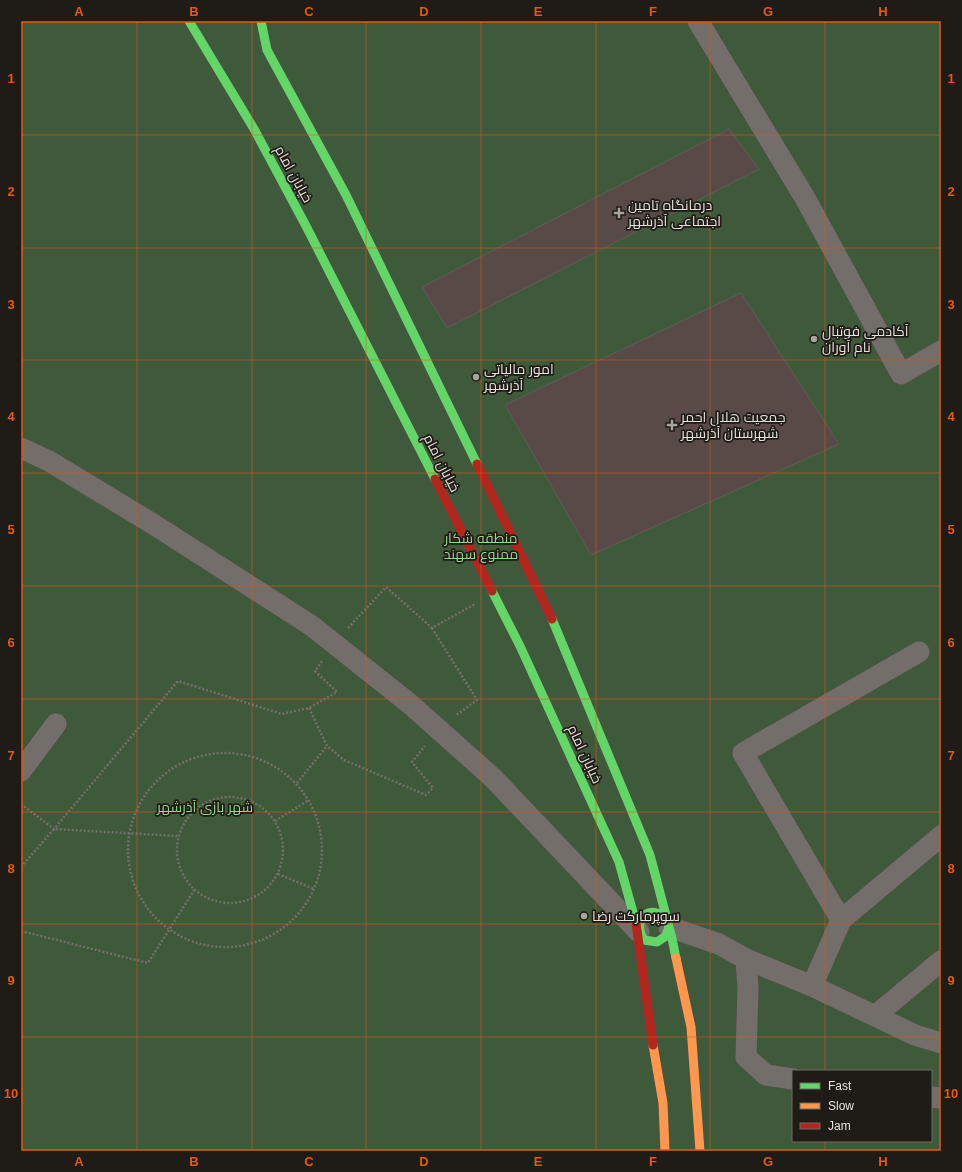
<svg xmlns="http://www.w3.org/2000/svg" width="962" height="1172" font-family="Arial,Cairo,sans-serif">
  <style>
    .green { fill: #3f5a3a; fill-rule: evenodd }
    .building { fill: #584a47; stroke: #615b57 }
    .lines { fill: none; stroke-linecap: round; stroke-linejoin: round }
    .street-casing { stroke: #534f49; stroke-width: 22 }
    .fast-casing { stroke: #534f49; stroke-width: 10 }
    .slow-casing { stroke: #534f49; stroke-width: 10 }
    .jam-casing { stroke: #534f49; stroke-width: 10 }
    .path { stroke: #746f6b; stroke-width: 2.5; stroke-dasharray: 2 2; stroke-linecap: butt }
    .street { stroke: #736e69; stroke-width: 21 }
    .fast { stroke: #63d668; stroke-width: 9 }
    .slow { stroke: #ff974d; stroke-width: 9 }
    .jam { stroke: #b3261e; stroke-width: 9 }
    .grid { fill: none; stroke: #e8590c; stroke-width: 1; stroke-opacity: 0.55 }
    .poi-dot { fill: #aaa49e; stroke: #1f1b16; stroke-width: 1.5 }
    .labels { text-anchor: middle; stroke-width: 3.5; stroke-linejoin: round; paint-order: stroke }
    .street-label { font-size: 14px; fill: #e7e2db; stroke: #1f1b16 }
    .poi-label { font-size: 14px; fill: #e7e2db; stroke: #1f1b16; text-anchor: start }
    .park-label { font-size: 14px; fill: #96d88d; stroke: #1f1b16 }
    .neatline { fill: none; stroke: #e8590c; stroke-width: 1.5 }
    .grid-label { font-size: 13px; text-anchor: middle; font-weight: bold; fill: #e8590c }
  </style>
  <rect width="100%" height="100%" fill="#38322c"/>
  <path class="green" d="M21,21H941V1151H21ZM793,1071H931V1141H793Z"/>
  <g class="building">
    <path d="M729,129L759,169L447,328L422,287Z"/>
    <path d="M741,293L839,444L591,555L505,405Z"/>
  </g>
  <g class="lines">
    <g class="street-casing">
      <g id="street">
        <path d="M698,21L805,198L901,374L941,351"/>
        <path d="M21,448L49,461L153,524L312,626L410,704L493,778L639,932"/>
        <path d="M21,771L56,724"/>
        <path d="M841,920L743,753L919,652"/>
        <path d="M669,927L719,944L746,959L812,986L915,1035L941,1043"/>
        <path d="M746,959L748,988L746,1057L766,1075L793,1079"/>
        <path d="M812,986L841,920L941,836"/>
        <path d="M876,1015L941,961"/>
        <path d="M931,1097L941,1098"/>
      </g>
    </g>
    <g class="fast-casing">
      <g id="fast">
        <path d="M189,21L254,129L306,226L435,479"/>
        <path d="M261,21L267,50L346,195L477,464"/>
        <path d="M492,591L520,646L619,862L636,923"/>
        <path d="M552,619L650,855L669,927L666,936L657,942L644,940C630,918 653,903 665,919C672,929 673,946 676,958"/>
      </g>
    </g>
    <g class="slow-casing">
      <g id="slow">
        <path d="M676,958L691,1027L700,1151"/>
        <path d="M653,1045L663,1103L665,1151"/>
      </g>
    </g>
    <g class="jam-casing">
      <g id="jam">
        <path d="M477,464L552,619"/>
        <path d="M435,479L492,591"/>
        <path d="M636,923L653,1045"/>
      </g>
    </g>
    <g class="path">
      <path d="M348,628L386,587L432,628L475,604"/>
      <path d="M432,628L477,700L455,716"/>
      <path d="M309,708L327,746L344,760L426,795L433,788L412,762L425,746"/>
      <circle cx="225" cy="850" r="97"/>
      <path d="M297,783L327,746"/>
      <circle cx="230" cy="850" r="53"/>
      <path d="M21,804L54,829L178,681L282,714L309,708L337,692L315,671L323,660"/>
      <path d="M275,821L309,800"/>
      <path d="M21,867L54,829L178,836"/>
      <path d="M278,874L314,889"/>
      <path d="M21,931L148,963L195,889"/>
    </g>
    <use href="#street" class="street"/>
    <use href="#fast" class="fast"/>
    <use href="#slow" class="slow"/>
    <use href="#jam" class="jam"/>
  </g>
  <path class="grid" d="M137,21V1151M252,21V1151M366,21V1151M481,21V1151M596,21V1151M710,21V1151M825,21V1071M21,135H941M21,248H941M21,360H941M21,473H941M21,586H941M21,699H941M21,812H941M21,924H941M21,1037H941M825,1141V1151"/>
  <g class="poi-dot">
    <path d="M617 207h4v4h4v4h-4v4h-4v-4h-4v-4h4z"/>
    <circle cx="814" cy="339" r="4"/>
    <circle cx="476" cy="377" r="4"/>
    <path d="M670 419h4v4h4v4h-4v4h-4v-4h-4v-4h4z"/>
    <circle cx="584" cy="916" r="4"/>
  </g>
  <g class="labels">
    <g class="street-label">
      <text transform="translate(294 174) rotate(61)" y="5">خیابان امام</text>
      <text transform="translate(442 463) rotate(63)" y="5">خیابان امام</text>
      <text transform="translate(585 754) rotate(65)" y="5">خیابان امام</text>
    </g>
    <g class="poi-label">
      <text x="628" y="210">درمانگاه تامین<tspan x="628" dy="16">اجتماعی آذرشهر</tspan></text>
      <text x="822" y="336">آکادمی فوتبال<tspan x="822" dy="16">نام آوران</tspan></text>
      <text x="484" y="374">امور مالیاتی<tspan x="484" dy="16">آذرشهر</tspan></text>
      <text x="681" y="422">جمعیت هلال احمر<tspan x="681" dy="16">شهرستان آذرشهر</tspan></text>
      <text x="592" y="921">سوپرمارکت رضا</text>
    </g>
    <g class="park-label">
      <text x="481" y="543">منطقه شکار<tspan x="481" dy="16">ممنوع سهند</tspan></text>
      <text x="205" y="812">شهر بازی آذرشهر</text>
    </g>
  </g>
  <rect width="962" height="1172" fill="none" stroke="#1f1b16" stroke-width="44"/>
  <rect x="792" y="1070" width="140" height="72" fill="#1f1b16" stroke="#6f6b65"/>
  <rect x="800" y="1083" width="20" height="6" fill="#63d668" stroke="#6f6b65"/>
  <text x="828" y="1090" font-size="12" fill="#e7e2db">Fast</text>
  <rect x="800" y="1103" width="20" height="6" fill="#ff974d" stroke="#6f6b65"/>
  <text x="828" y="1110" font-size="12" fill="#e7e2db">Slow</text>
  <rect x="800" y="1123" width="20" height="6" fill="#b3261e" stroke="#6f6b65"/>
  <text x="828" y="1130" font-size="12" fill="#e7e2db">Jam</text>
  <rect x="22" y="22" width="918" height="1128" class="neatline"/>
  <g class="grid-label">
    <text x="79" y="16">A</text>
    <text x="194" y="16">B</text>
    <text x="309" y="16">C</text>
    <text x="424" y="16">D</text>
    <text x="538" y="16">E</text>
    <text x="653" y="16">F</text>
    <text x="768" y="16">G</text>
    <text x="883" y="16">H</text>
    <text x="11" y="83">1</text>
    <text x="951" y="83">1</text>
    <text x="11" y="196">2</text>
    <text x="951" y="196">2</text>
    <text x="11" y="309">3</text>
    <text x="951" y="309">3</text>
    <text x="11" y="421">4</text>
    <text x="951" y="421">4</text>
    <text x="11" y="534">5</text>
    <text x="951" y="534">5</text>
    <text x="11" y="647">6</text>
    <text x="951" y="647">6</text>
    <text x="11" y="760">7</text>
    <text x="951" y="760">7</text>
    <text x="11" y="873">8</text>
    <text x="951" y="873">8</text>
    <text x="11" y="985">9</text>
    <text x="951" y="985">9</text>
    <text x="11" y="1098">10</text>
    <text x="951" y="1098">10</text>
    <text x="79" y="1166">A</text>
    <text x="194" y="1166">B</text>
    <text x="309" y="1166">C</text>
    <text x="424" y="1166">D</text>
    <text x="538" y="1166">E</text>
    <text x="653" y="1166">F</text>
    <text x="768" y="1166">G</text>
    <text x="883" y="1166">H</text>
  </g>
</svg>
